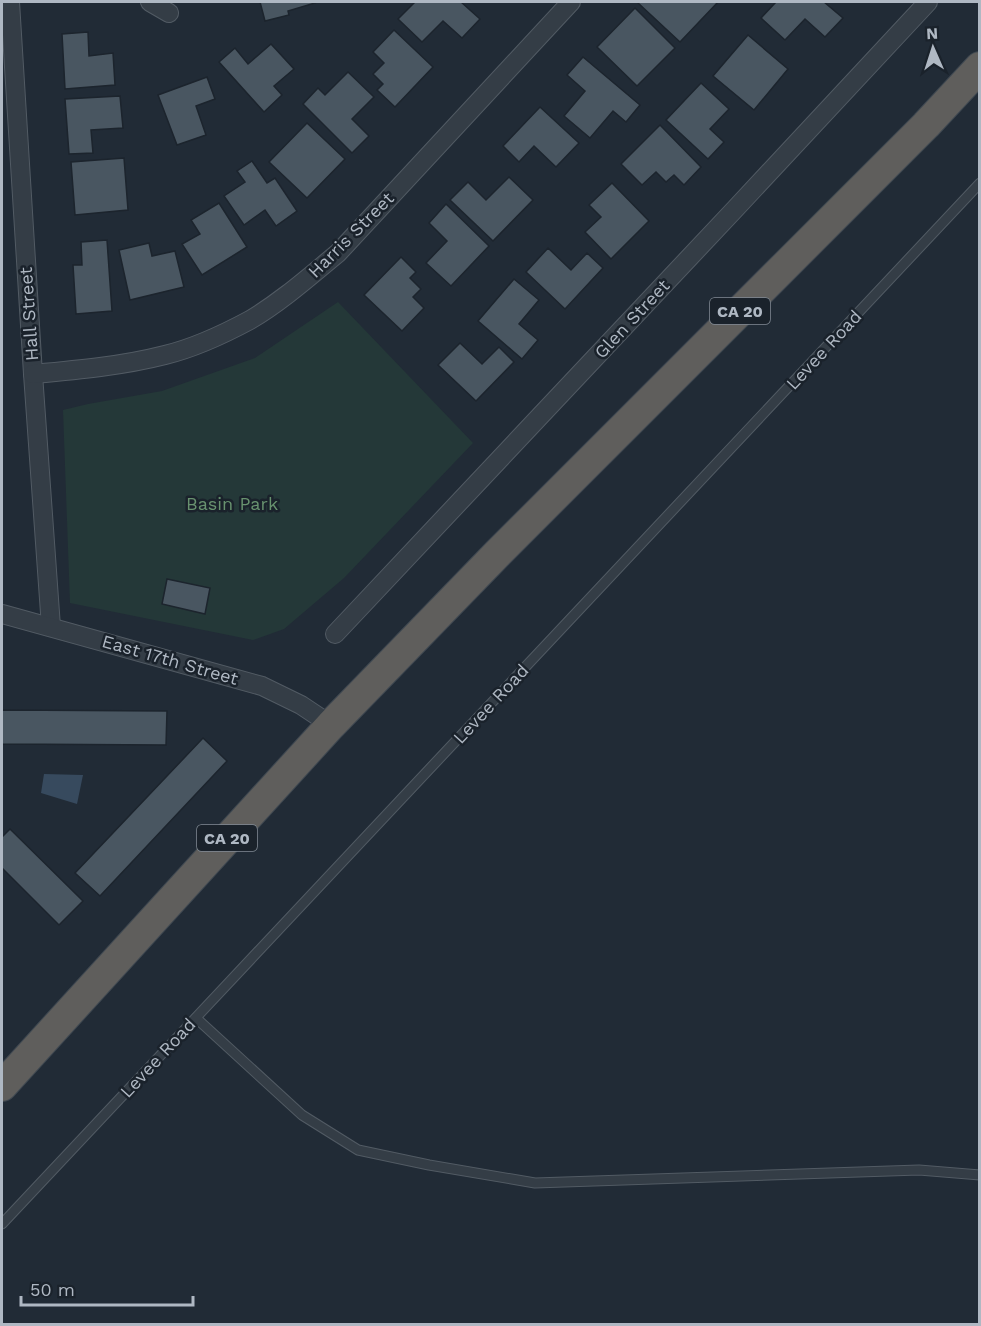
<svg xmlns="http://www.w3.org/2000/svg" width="981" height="1326" font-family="'Work Sans',sans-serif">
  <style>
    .green { fill: #243838 }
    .water { fill: #374a5e }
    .building { fill: #495661; stroke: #1c242d; stroke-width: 1.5 }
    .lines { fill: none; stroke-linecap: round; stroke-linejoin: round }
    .service-casing { stroke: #525b64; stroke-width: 11 }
    .minor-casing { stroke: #525b64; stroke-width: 20 }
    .trunk-casing { stroke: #3f4851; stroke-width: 32 }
    .service { stroke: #343d46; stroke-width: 9 }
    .minor { stroke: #343d46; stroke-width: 18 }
    .trunk { stroke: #5f5e5c; stroke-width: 30 }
    .labels { text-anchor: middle; stroke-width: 5; stroke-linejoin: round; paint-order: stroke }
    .shield { fill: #1a222b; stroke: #828b95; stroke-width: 1.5 }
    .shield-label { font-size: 16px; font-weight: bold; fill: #afb8c3 }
    .street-label { font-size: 18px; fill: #afb8c3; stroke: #1a222b }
    .park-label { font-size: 18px; fill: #68926f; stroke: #1a222b }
  </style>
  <rect width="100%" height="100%" fill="#212b36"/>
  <path class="green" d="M338,302L473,443L344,578L284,629L253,640L70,603L63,410L88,404L162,391L255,358Z"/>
  <path class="water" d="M44,774L83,775L77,804L41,793Z"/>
  <g class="building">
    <path d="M260,2H314L315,3L288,11L289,15L265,21Z"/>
    <path d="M415,2H461L480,19L462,38L443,21L422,42L398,19Z"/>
    <path d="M637,2H718L680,42Z"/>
    <path d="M776,2H824L843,18L825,37L805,19L785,40L761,18Z"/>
    <path d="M635,8L675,48L637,86L597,47Z"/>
    <path d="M394,30L433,67L395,107L377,90L383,84L373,74L384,63L373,52Z"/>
    <path d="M88,32L89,56L113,53L115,85L65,89L62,34Z"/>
    <path d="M748,35L788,69L754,110L713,76Z"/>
    <path d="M271,44L294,69L274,86L282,95L264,112L219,62L235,48L248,64Z"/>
    <path d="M583,57L640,105L626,122L613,111L590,138L564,116L585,91L567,75Z"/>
    <path d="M348,72L374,97L352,119L369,136L352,153L303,104L318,88L325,95Z"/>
    <path d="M207,77L215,99L196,106L206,135L177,145L158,95Z"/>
    <path d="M701,83L729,109L710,129L724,142L708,159L666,120Z"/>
    <path d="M120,96L123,128L91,130L93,153L69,154L65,99Z"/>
    <path d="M540,107L579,143L556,167L534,146L519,162L503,146Z"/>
    <path d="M307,123L345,159L307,198L269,162Z"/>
    <path d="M660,125L701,167L684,185L674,175L666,182L656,172L642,185L621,164Z"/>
    <path d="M124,158L128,210L75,215L71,162Z"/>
    <path d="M252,161L267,183L275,178L297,211L276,226L265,210L244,225L224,196L245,182L237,171Z"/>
    <path d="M509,177L533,200L493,241L450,200L468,182L486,200Z"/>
    <path d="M612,183L649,221L611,259L585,232L601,217L589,205Z"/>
    <path d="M219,203L247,247L202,275L182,244L200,234L191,220Z"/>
    <path d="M446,204L489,246L451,286L426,263L447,241L429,223Z"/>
    <path d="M107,240L112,311L76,314L73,265H82L81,242Z"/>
    <path d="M149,243L152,256L175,251L184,287L130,300L119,250Z"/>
    <path d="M548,248L571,270L587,253L603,268L565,309L526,272Z"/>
    <path d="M401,257L416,272L410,278L421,289L413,297L424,308L402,331L364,295Z"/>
    <path d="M514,279L539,300L519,324L538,340L522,359L478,321Z"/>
    <path d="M460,343L482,364L499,347L514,362L476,401L438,365Z"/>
    <path d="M167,579L210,588L205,614L162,604Z"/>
    <path d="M2,710L167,711L166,745L2,744Z"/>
    <path d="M203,738L227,761L100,896L75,873Z"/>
    <path d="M10,829L83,901L59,925L2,868V837Z"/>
  </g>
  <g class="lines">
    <g class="service-casing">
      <g id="service">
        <path d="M196,1018L302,1115L358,1150L429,1165L535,1183L919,1170L980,1175"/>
        <path d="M2,1224L980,183"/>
      </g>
    </g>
    <g class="minor-casing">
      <g id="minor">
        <path d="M10,2L33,374L51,627"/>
        <path d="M150,2L169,13"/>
        <path d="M33,374C77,370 122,366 165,355C194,348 224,334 250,320C282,301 310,276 338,253L571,2"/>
        <path d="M2,614L262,686L301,705L331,725"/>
        <path d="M335,634L736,208L928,2"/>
      </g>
    </g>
    <g class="trunk-casing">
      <path id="trunk" d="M2,1086L331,725L498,553L926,125L980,67"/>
    </g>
    <use href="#service" class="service"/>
    <use href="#minor" class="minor"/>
    <use href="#trunk" class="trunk"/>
  </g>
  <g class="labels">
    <g class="shield">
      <rect x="710" y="298" width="60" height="26" rx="4.5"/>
      <rect x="197" y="825" width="60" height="26" rx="4.5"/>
    </g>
    <g class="shield-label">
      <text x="740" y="317">CA 20</text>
      <text x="227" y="844">CA 20</text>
    </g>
    <g class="street-label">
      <text transform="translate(351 235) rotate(-45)" y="6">Harris Street</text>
      <text transform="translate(29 314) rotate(-94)" y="6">Hall Street</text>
      <text transform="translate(632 319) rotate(-47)" y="6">Glen Street</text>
      <text transform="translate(824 350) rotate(-47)" y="6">Levee Road</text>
      <text transform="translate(170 660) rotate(16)" y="6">East 17th Street</text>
      <text transform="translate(491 704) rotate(-47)" y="6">Levee Road</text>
      <text transform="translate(158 1058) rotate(-47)" y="6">Levee Road</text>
    </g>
    <g class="park-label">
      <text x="232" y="510">Basin Park</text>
    </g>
  </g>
  <rect width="981" height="1326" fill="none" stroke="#afb8c3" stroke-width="6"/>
  <g transform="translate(933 48) rotate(357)" stroke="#1a222b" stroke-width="4.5" paint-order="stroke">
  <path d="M0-4.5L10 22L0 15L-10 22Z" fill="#afb8c3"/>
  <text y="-9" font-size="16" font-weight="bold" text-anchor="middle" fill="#afb8c3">N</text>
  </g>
  <path d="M21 1296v9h172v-9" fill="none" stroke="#afb8c3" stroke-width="3"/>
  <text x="30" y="1296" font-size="18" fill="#afb8c3" stroke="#1a222b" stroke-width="4.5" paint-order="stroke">50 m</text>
</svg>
